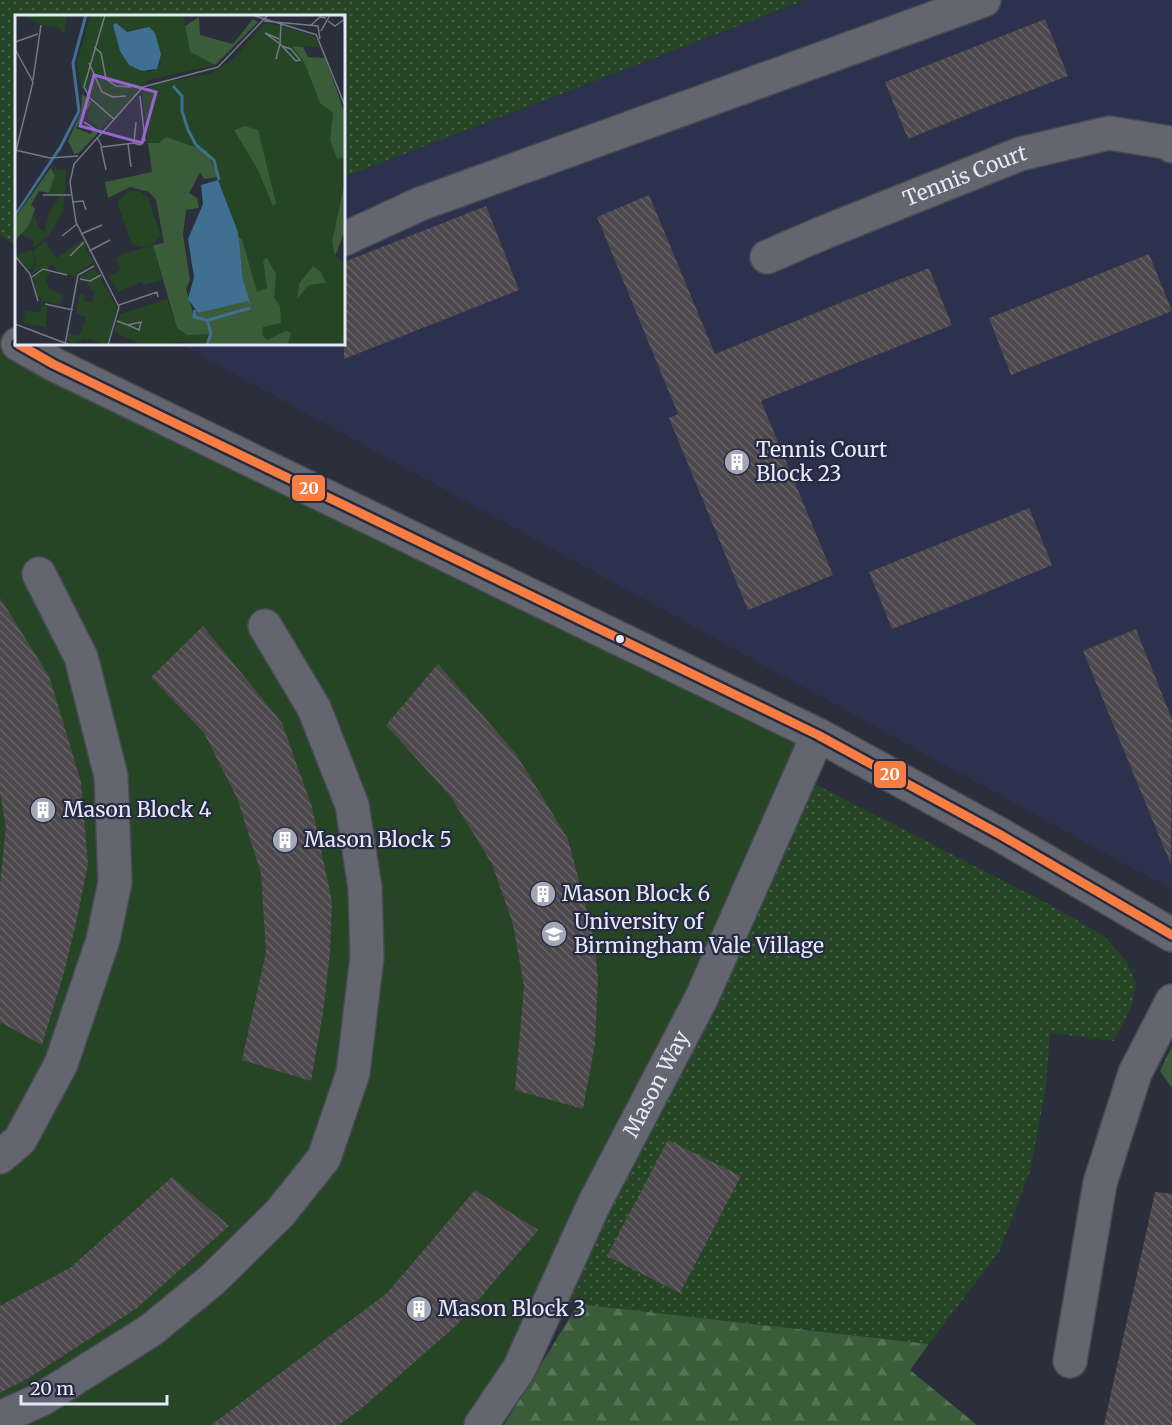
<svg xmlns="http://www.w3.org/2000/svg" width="1172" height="1425" font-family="Merriweather,serif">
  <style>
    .built { fill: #2c314d }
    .grass { fill: url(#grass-dots) }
    .forest { fill: url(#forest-firs) }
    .park { fill: #254525 }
    .building { fill: url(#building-back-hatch) }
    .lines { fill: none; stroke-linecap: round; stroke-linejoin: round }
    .minor-casing { stroke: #474a55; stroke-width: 36 }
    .minor { stroke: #63656f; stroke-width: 33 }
    .bus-1-casing { stroke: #252a41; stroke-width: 14 }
    .bus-1 { stroke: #f77d43; stroke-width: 9 }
    .bus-dot { fill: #e4e8f8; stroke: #252a41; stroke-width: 2 }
    .labels { text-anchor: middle; stroke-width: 4.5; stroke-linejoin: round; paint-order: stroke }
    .street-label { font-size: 21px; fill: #e4e8f8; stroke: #252a41 }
    .poi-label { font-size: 21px; fill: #e4e8f8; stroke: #252a41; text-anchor: start }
    .inset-river { fill: none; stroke: #3f6f91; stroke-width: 3 }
    .inset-road { fill: none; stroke: #757887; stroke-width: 1.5 }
    .view { fill: #9a64d0; fill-opacity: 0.15; stroke: #9a64d0; stroke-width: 3 }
    .inset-edge { fill: none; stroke: #e4e8f8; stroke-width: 3 }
    .line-badge { stroke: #252a41; stroke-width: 2 }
    .badge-label { font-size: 16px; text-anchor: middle; font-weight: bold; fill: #fff }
  </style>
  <defs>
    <pattern id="grass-dots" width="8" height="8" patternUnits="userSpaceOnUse" patternTransform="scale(1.5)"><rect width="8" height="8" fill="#254525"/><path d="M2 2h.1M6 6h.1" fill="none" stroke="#446045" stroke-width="1.8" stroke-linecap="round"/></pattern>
    <pattern id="forest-firs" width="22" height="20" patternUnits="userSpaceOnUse" patternTransform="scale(1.5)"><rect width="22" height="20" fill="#3a5c39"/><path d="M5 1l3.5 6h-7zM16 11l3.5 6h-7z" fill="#567356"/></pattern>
    <pattern id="building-back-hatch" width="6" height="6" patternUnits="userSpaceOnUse" patternTransform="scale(1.5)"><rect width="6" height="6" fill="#4d484c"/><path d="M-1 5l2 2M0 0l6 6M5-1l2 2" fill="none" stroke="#666267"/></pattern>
  </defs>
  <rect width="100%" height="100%" fill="#2b2e3b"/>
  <path class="built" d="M806,0H1172V890L180,344H344V177Z"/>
  <g class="grass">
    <path d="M0,0H806L344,177V16H16V246L0,235Z"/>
    <path d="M807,780L1045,902L1104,936L1127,962L1136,983L1131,1007L1114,1041L1050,1033L1046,1087L1030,1172L999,1252L929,1344L551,1301Z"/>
  </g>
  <g class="forest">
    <path d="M1172,1046V1088L1160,1071Z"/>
    <path d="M578,1304L929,1344L910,1370L977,1425H504Z"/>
  </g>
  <path class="park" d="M0,333L16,343L818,735L481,1425H0Z"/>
  <g class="building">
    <path d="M1045,19L1068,76L984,108L908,139L885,82Z"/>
    <path d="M649,195L715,354L852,298L929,268L952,325L761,401L833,575L748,610L669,418L678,414L597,217Z"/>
    <path d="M486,206L519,290L344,359V262Z"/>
    <path d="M1149,254L1172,311L1011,375L989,318Z"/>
    <path d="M1029,508L1052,565L970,599L892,629L869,572Z"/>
    <path d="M0,598L49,676L81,782L88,865L75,928L63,976L42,1045L0,1022V885L6,827L0,793Z"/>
    <path d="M203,626L282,723L312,807L332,902L330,953L323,1013L311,1081L242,1060L266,952L261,873L237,798L204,733L151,677Z"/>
    <path d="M1136,629L1172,719L1171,865L1083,651Z"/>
    <path d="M438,664L516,754L568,839L592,930L598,976L595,1044L583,1109L515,1090L524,986L513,924L492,864L451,797L386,725Z"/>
    <path d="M668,1140L741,1176L680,1293L607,1256Z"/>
    <path d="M172,1177L229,1226L137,1308L29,1378L0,1393V1306L71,1267Z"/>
    <path d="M475,1190L538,1230L458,1324L361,1409L339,1425H211L387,1293Z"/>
    <path d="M1155,1192L1172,1194V1425H1104Z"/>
  </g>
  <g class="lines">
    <g class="minor-casing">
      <g id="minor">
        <path d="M344,239L420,204L984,0"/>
        <path id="s1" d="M767,257L825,232L1020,154L1109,133L1165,142L1172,146"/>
        <path d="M18,344L53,364L818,735L999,834L1172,935"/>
        <path d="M0,1157L20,1140L61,1064L103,940L115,882L111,776L81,657L39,574"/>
        <path d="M1070,1361L1100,1183L1135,1073L1172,1001"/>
        <path d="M0,1418L42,1399L151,1330L212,1280L280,1213L324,1158L353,1073L367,957L365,888L352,805L314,708L265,626"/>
        <path id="s2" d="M481,1425L519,1369L594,1204L702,997L818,735"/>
      </g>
    </g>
    <use href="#minor" class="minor"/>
    <g class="bus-1-casing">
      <path id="bus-1" d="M18,344L53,364L818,735L999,834L1172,935"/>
    </g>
    <use href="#bus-1" class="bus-1"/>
  </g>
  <defs>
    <g id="building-disc" transform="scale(1.35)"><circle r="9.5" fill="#a3a7b6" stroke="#252a41"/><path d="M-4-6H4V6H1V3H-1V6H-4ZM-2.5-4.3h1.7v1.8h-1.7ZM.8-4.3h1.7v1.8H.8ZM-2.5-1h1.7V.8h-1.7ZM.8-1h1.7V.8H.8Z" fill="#fff"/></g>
    <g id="university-disc" transform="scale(1.35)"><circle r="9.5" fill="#a3a7b6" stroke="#252a41"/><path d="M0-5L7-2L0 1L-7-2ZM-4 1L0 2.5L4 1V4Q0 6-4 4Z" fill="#fff"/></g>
  </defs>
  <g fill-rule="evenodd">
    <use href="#building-disc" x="737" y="462"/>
    <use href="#building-disc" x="43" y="810"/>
    <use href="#building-disc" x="285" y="840"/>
    <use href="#building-disc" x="543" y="894"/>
    <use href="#university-disc" x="554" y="934"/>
    <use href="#building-disc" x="419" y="1309"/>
  </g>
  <circle class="bus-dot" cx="620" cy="639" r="5"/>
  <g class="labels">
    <g class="street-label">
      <text dy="7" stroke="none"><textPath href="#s1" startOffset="214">Tennis Court</textPath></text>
      <text dy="7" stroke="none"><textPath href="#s2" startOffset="384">Mason Way</textPath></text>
    </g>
    <g class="poi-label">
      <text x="756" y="457">Tennis Court<tspan x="756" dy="24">Block 23</tspan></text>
      <text x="63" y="817">Mason Block 4</text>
      <text x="304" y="847">Mason Block 5</text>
      <text x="562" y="901">Mason Block 6</text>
      <text x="574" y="929">University of<tspan x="574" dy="24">Birmingham Vale Village</tspan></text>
      <text x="438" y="1316">Mason Block 3</text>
    </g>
  </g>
  <g transform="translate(15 15)">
    <rect width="330" height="330" fill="#2b2e3b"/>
    <path d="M33,0H52L49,19L44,13ZM250,8L267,11L293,42L310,43L330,99V215L321,241L330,248V330H245L228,265L223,217L192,136L166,127L133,128L127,77L141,69L196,58L215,47ZM78,85L98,102L85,115L72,102ZM38,149L43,155H52L50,178L43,181L34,178L40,160ZM46,180H50L48,196L34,220L18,233L19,226L5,219L19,199L23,212L30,217L34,196ZM67,225L79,248L61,258L63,263L43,257L38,249L33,252L34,255L27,253L16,260L21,249L18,236L30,226L41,243ZM138,230L147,265L127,270L126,267L103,277L93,261L106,255L101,245L104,240ZM17,235L20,247L14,256L0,240ZM80,253L102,293L92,330L69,323L59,330L53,326V318L64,321L71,302L61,298L65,278L70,280L69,286L77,288L80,277L72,270L73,265L64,262ZM28,255L35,257L31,266L35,274L48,279L45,290L28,286L27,290L32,291L31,312L8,308L10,296L25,297L27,283L22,282L18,262ZM152,284L162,313L172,320L204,318L202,330L168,327L126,330L99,317L105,299Z" fill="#254525"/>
    <path d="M184,2L185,20L218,29L238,4L243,7L200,50L174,37L170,11ZM277,31L288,32L293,42L310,43L330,99V142L322,144L315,125L318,98L305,88L290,49ZM67,79L77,87L61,113L75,119L79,115L83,118L64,138L59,139L53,126L66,97ZM230,111L243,115L261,188L258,191L243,155L219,115ZM151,122L192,136L203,162L189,164L185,158L174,178L182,183L184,193L171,195L168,220L175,265L171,274L178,297L183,298L228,265L223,222L227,224L242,277L252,273L248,245L252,243L261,259L259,283L265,291L266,308L248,312L247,320L252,325L271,316L276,318L273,330H192L195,319L172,320L162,313L138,230L149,228L141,185L134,177L115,172L93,183L90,167L137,157L133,128H144ZM42,144L36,153L40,160L34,178L24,176L16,190L20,194L13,212L0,225V203ZM330,166V215L320,241L317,227ZM298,251L306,257L311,268L294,270L282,284L284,269Z" fill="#3a5c39"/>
    <path d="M267,11L299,21L305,32L274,31L268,22Z" fill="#254525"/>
    <path d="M8,0H33L44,13L23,9ZM75,0H168L175,37L200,50L133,65L99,104L66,72L62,48ZM101,9L108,16L117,15L146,47L142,54L133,57L105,36L98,10ZM115,176L126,177L133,183L146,221L136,231L125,232L116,227L102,187Z" fill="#254525" fill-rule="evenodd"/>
    <path d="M101,8L112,17L134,12L140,18L146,39L142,54L127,56L114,50L105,36L98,10ZM43,133L46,134L0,202V198ZM203,165L223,217L228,265L237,295L233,286L183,298L173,284L179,262L173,224L188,189L186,170Z" fill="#3f6f91"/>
    <path class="inset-river" d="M158,71L167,81V96L173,115L181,130L199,145L204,165M44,135L64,96L58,48L71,0M180,295L179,302L192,305L196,318L192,330M193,305L235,293"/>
    <path class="inset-road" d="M90,0L69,72L75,83L99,104M237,0L302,20M249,6L303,11L305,24M313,6L320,11L330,4L326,0M266,9L265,29L267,31L281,46L285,45L276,34L267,31M295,11L305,2L311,3M306,16L315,0M301,19L330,91M0,27L23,19M79,32L86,38L91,64L101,71L116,72M0,34L18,67L0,140M261,44L265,29L250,18L264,24M74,48L87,77L98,82L111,81M18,65L26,10M69,107L86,118M82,122L87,132L119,128L121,107M119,128L125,130L130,125L125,81M113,129L116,152M86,132L91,155M0,135L35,143L63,141M28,180H56M57,187L68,186L71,195M66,219L87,210M47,221L62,209M74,236L95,225M0,241L15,259L23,286M55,241L69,227M17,262L28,254L52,260M65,264L75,266L86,260M30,289L58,295M104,290L142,277L143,282M102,306L113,310L126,307L124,315L113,310M0,309L55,330M50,330L63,260L79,251M93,330L104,292L61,207L55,167L59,149L128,72L203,52L253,0"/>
    <path class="view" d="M79,60L141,77L127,128L65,111Z"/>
    <rect width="330" height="330" class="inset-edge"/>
  </g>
  <g class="line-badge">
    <rect x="291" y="474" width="35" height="28" rx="6" fill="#f77d43"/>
    <rect x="873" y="760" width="34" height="29" rx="6" fill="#f77d43"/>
  </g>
  <g class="badge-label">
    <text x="309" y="494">20</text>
    <text x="890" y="780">20</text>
  </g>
  <path d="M21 1395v9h146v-9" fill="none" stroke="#e4e8f8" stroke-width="3"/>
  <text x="30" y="1395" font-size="18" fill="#e4e8f8" stroke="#252a41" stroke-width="4.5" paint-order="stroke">20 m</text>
</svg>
